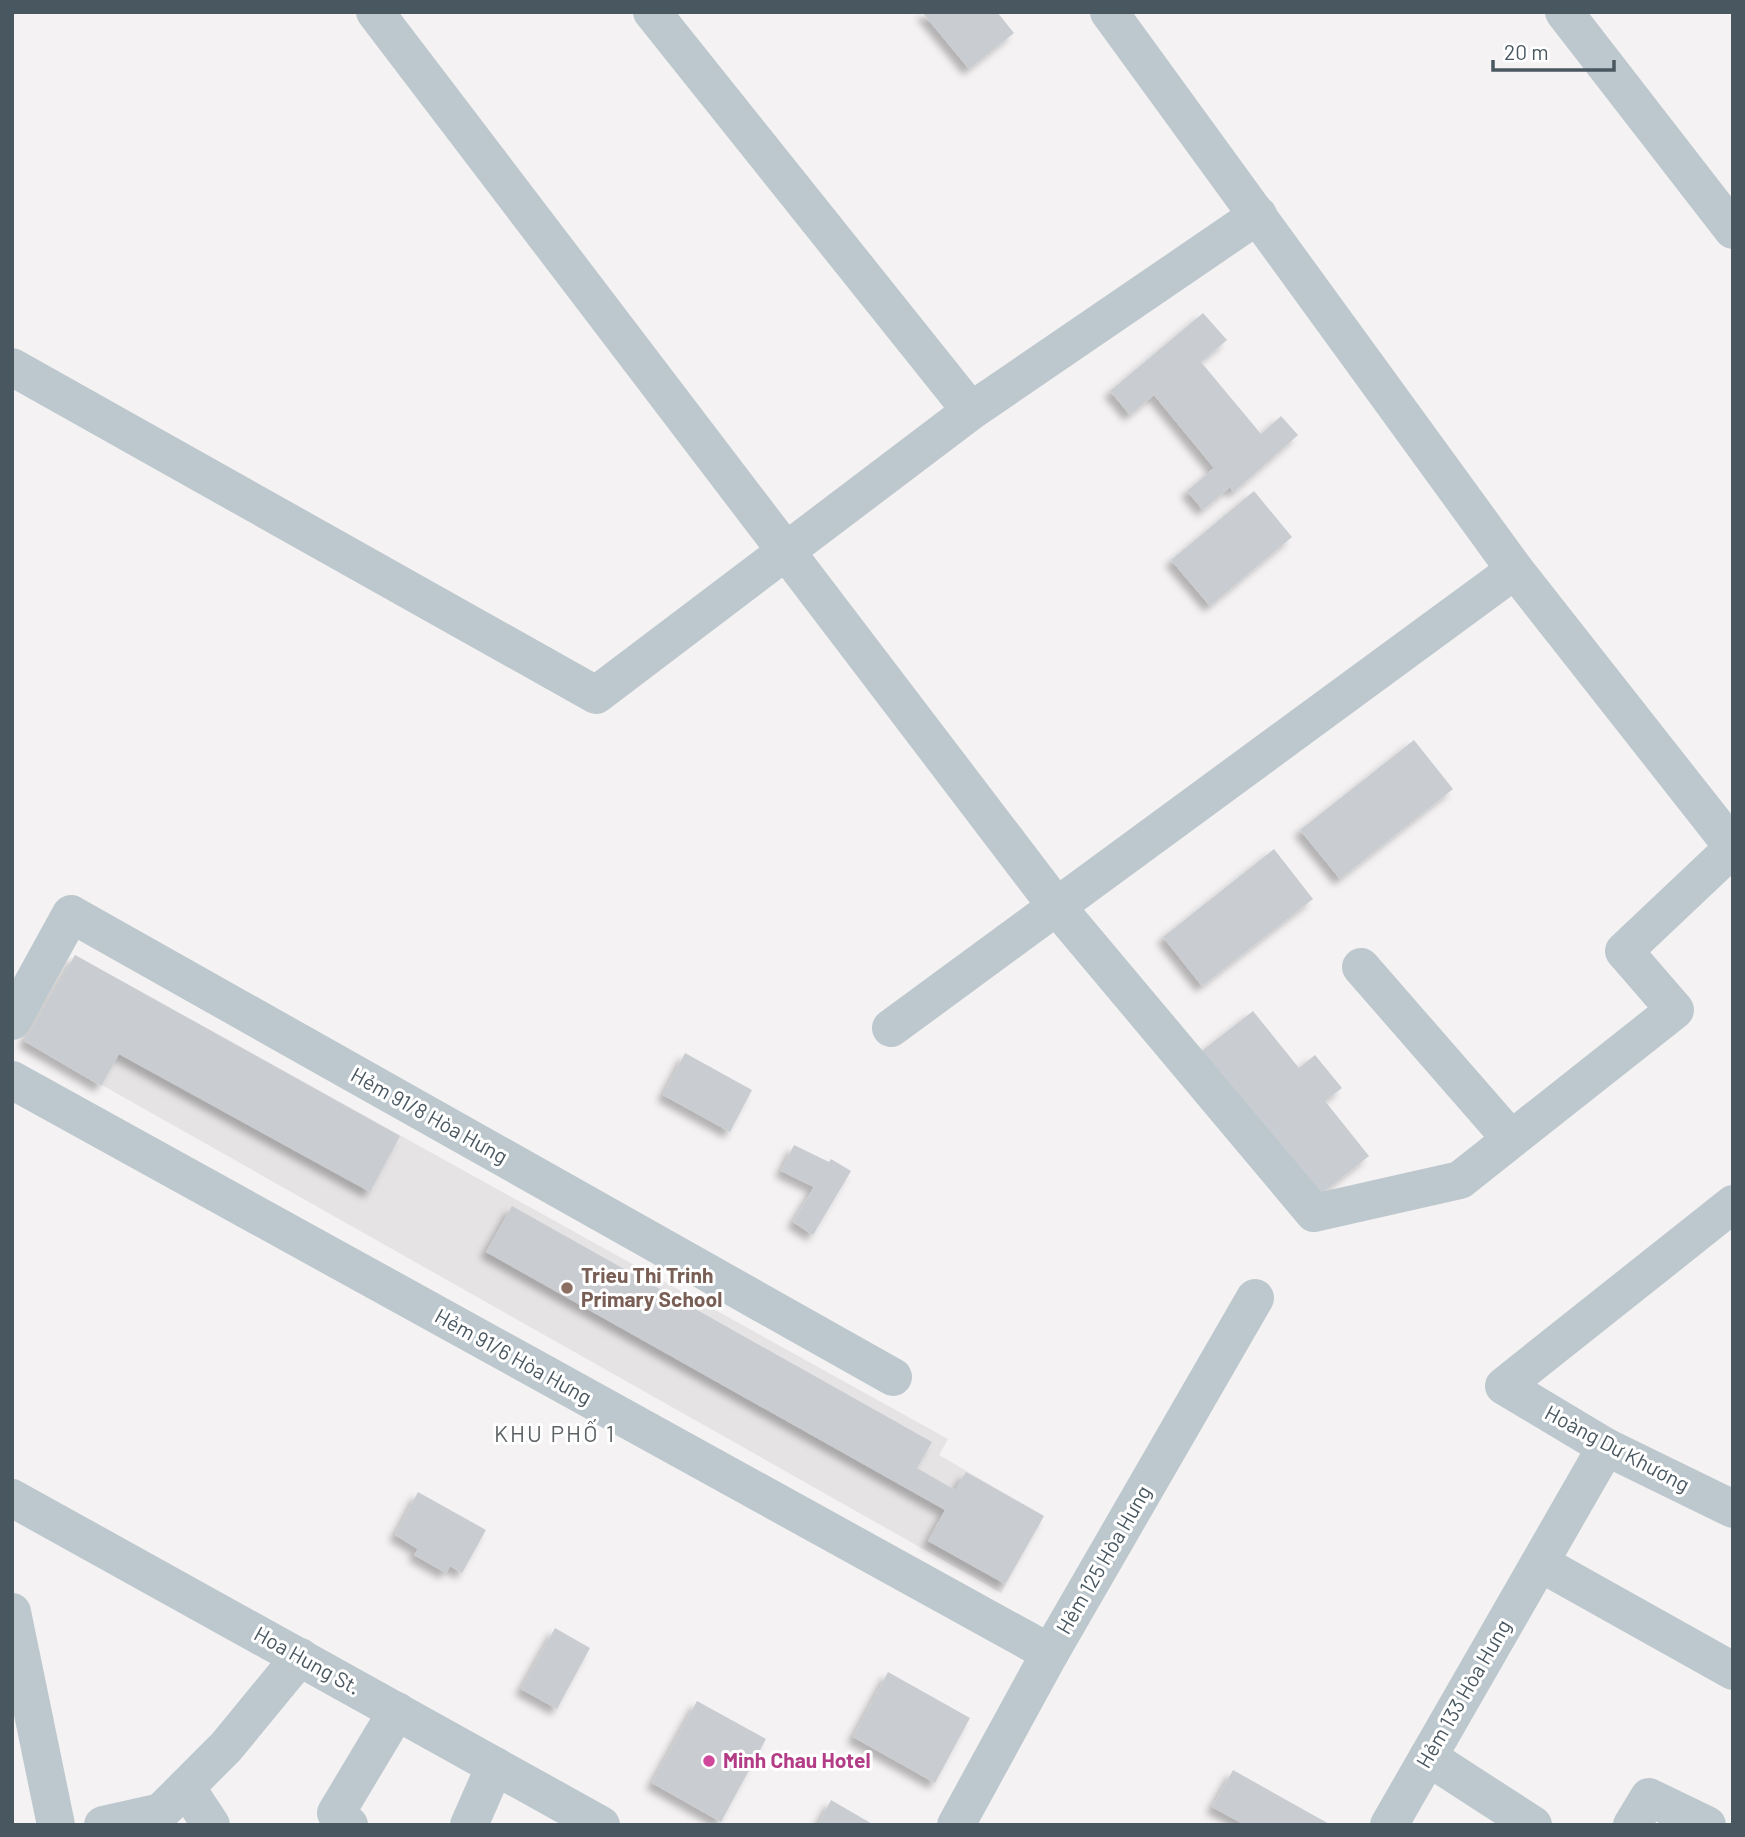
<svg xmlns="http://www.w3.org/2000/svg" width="1745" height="1837" font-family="Barlow,sans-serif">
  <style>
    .education { fill: #e5e3e4 }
    .building { fill: #c9cdd1; filter: url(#shadow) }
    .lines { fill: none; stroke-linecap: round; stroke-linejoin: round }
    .minor { stroke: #bdc8ce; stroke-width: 38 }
    .education-dot { fill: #8d6e63; stroke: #fff; stroke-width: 2.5 }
    .hotel-dot { fill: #d1479c; stroke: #fff; stroke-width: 2.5 }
    .labels { text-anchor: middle; stroke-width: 6; stroke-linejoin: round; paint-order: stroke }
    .street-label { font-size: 21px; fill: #495760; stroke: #fff }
    .education-label { font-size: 21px; font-weight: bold; fill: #785e54; stroke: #fff; text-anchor: start }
    .hotel-label { font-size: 21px; font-weight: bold; fill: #b23c85; stroke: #fff; text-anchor: start }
    .neighbourhood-label { font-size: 23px; letter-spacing: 2px; fill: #5e6367; stroke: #fff }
  </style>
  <defs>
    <filter id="shadow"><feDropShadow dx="-6" dy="6" stdDeviation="3.5" flood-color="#0004"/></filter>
  </defs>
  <rect width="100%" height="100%" fill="#f4f2f2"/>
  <path class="education" d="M75,955L948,1439L939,1455L1044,1516L1001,1593L24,1041Z"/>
  <g class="building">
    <path d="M922,12H997L1014,33L969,69Z"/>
    <path d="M1203,313L1227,340L1201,362L1261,434L1281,416L1298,435L1234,492L1230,487L1203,510L1187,491L1214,468L1154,395L1130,415L1110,391Z"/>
    <path d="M1254,491L1292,537L1210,606L1171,560Z"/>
    <path d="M1414,740L1453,789L1340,879L1300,830Z"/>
    <path d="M1274,849L1313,899L1202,986L1163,937Z"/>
    <path d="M75,955L400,1136L370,1192L119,1054L101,1086L24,1041Z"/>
    <path d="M1253,1011L1299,1068L1315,1055L1342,1088L1325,1101L1369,1156L1315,1199L1199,1053Z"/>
    <path d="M685,1053L752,1090L730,1132L663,1095Z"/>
    <path d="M794,1145L829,1162L831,1159L851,1171L813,1235L793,1222L814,1187L781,1171Z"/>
    <path d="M512,1206L932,1442L917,1468L955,1490L966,1472L1044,1516L1005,1584L928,1541L945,1510L486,1252Z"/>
    <path d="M418,1492L486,1530L462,1573L450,1566L446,1573L414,1555L418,1549L395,1535Z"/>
    <path d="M555,1628L590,1648L557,1709L521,1689Z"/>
    <path d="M888,1672L970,1718L935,1783L853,1737Z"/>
    <path d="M697,1701L766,1739L721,1822L652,1783Z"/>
    <path d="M1233,1770L1331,1825H1245L1212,1807Z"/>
    <path d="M831,1800L874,1825H818Z"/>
  </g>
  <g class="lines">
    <g class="minor">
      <path d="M375,12L1057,907L1314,1213L1460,1180L1675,1010L1624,951L1733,848"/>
      <path d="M652,12L971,411"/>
      <path d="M1109,12L1515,570L1733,847"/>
      <path d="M1564,12L1733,230"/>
      <path d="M12,367L596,695L971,411L1258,215"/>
      <path d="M1361,967L1511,1139"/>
      <path d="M12,1021L71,914L893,1377"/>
      <path d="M891,1028L1515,570"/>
      <path d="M12,1080L1050,1653"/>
      <path d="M1733,1204L1504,1386L1606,1447L1733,1509"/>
      <path d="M12,1498L601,1825"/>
      <path d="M1540,1563L1733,1671"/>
      <path d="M12,1612L56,1825"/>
      <path d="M1428,1757L1533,1825"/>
      <path d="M186,1787L211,1825"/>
      <path d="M103,1825L161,1812L226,1747L300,1657"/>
      <path d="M349,1825L336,1813L397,1711"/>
      <path d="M469,1825L495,1766"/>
      <path d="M956,1825L1050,1653L1255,1298"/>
      <path d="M1389,1825L1606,1447"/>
      <path d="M1632,1825L1649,1797L1707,1825"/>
    </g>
  </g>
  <circle class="education-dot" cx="567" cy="1288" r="7"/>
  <circle class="hotel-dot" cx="709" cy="1761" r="7"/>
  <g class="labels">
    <g class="street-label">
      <text transform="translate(429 1116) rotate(29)" y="7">Hẻm 91/8 Hòa Hưng</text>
      <text transform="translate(513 1357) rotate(29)" y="7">Hẻm 91/6 Hòa Hưng</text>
      <text transform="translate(1617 1449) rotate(28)" y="7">Hoàng Dư Khương</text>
      <text transform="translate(1104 1560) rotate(-60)" y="7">Hẻm 125 Hòa Hưng</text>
      <text transform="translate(307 1661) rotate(29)" y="7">Hoa Hung St.</text>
      <text transform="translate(1464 1694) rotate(-60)" y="7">Hẻm 133 Hòa Hưng</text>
    </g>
    <g class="education-label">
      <text x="581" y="1283">Trieu Thi Trinh<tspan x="581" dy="24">Primary School</tspan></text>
    </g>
    <g class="hotel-label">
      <text x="723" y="1768">Minh Chau Hotel</text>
    </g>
    <g class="neighbourhood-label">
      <text x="555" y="1442">KHU PHỐ 1</text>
    </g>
  </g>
  <rect width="1745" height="1837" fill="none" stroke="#495760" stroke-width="28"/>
  <path d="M1493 60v10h121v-10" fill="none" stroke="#495760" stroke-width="3.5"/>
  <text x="1504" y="60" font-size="21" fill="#495760" stroke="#ffffff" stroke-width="5" paint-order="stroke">20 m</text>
</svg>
